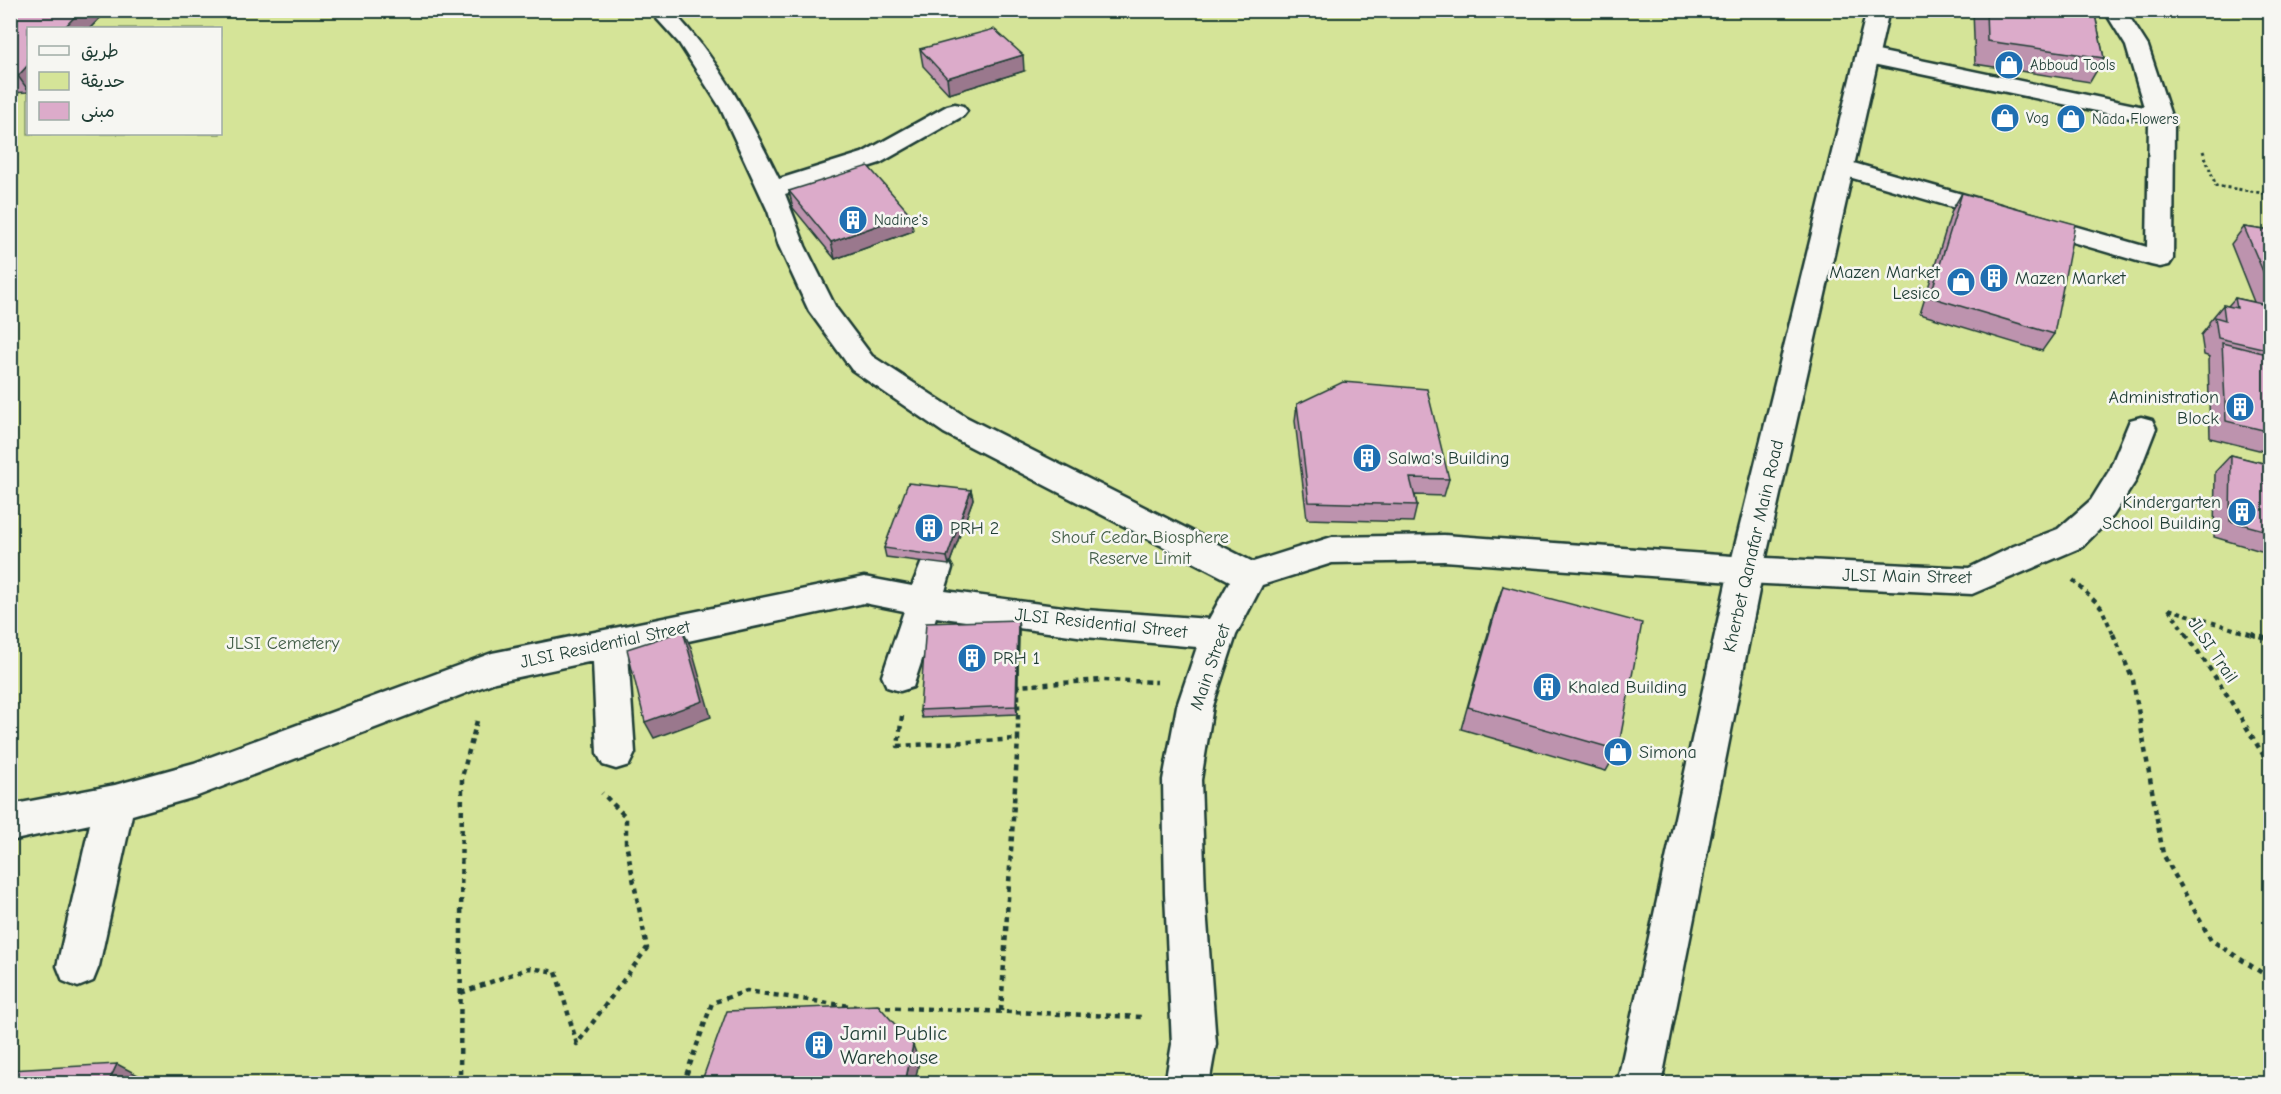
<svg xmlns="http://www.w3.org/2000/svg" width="2281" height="1094" font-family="'Comic Neue','Playpen Sans Arabic',sans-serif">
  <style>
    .green { fill: #d5e498; stroke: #7a9066; stroke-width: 1.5; fill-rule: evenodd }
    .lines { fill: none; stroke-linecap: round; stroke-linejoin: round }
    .minor-casing { stroke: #1f3d34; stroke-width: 5 }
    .major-casing { stroke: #1f3d34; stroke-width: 5 }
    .path-far2 { stroke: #1f3d34; stroke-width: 3; stroke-dasharray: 3 3; stroke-linecap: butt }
    .path-far1 { stroke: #1f3d34; stroke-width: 4; stroke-dasharray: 4.5 4.5; stroke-linecap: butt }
    .path { stroke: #1f3d34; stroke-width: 4.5; stroke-dasharray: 5 5; stroke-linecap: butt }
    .minor { fill: #f6f6f2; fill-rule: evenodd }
    .major { fill: #f6f6f2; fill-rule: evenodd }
    .wall { fill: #bd93ae; stroke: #1f3d34; stroke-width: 1.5 }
    .shaded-wall { fill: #9a788d; stroke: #1f3d34; stroke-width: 1.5 }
    .building { fill: #dcabca; stroke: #1f3d34; stroke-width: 1.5 }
    .labels { text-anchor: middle; stroke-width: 5; stroke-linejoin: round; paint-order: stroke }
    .far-poi-label { font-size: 15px; fill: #1f3d34; stroke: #f6f6f2; text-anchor: start }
    .poi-label { font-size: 18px; fill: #1f3d34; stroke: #f6f6f2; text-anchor: start }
    .park-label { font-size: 18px; fill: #435e48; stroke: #f6f6f2 }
    .street-label { font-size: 18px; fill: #1f3d34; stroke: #f6f6f2 }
    .near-poi-label { font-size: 21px; fill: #1f3d34; stroke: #f6f6f2; text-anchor: start }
  </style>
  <rect width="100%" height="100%" fill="#f1e7ea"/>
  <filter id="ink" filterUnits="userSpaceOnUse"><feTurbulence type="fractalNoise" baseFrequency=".0167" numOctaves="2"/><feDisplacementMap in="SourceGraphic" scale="12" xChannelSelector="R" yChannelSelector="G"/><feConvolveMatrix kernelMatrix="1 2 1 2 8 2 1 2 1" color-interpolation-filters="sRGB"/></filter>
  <g filter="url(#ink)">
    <path class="green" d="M10,11H2270V1083H11ZM28,28H220V134H28Z"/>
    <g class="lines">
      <g class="minor-casing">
        <g id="minor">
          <path d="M649,10H671C720,60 749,118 779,179L862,153L947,106L955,104L963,106L967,111L963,116L880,163L785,194L805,246L836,308L872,356L966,417L1253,562L1332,537L1444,535L1746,557L1969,568L2014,546L2058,529L2091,500L2109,471L2130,420L2141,417L2152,420L2156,428L2135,482L2113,516L2082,547L1972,594L1746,583L1444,561L1332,563L1262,585L1236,635L1213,706L1201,780L1205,894L1216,1044L1209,1084H1165L1172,1044L1165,894L1163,780L1177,706L1197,647L1085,637L936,617L913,687L900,691L887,687L882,676L904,611L864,603L628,654L635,753L629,765L616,769L603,765L597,753L593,661L495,682L195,797L132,815L99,966L93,981L78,987L63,981L57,966L90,824L10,841V805L115,785L194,763L492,653L864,577L912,586L923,559L935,555L947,559L952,568L945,591L1085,610L1209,619L1230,581L944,433L852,370L809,311L779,246L768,211L720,107L679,43Z"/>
          <path d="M2104,10H2125L2148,46L2174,125L2173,259L2169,265L2160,267L2151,265L1832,172L1829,167L1832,162L1841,160L1850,162L2147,247L2149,122L1868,63L1860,61L1857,56L1860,51L1868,49L2144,107L2126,46Z"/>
        </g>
      </g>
      <g class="major-casing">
        <path id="major" d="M1867,10H1889L1763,570L1661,1084H1617L1729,570Z"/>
      </g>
      <path class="path-far2" d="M2203,151L2216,186L2270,194"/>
      <g class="path-far1">
        <path d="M2073,580L2101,607L2114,636"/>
        <path d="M2169,609L2187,636"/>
        <path d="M2169,609L2256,636"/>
      </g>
      <g class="path">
        <path d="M2113,634L2133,680L2163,854L2211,940L2270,978"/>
        <path d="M2186,634L2224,690L2270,766"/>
        <path d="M2251,634L2270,640"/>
        <path d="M902,716L898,746L1018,739V686L1103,680L1157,682"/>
        <path d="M2270,783L2267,856L2270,876"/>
        <path d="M461,993L529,968L556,972L577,1044L647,948L626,843V817L602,793"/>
        <path d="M876,1007L1144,1017"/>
        <path d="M1001,1011L1018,739"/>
        <path d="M460,1084L462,777L478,717"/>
        <path d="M683,1084L712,1003L747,991L856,1007"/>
      </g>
      <use href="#minor" class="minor"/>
      <use href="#major" class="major"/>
    </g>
    <g class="wall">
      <path d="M10,10H108L90,28H28V92L10,93Z"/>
      <path d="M1973,10H2094L2104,58L2090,82L1975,64Z"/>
      <path d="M920,49L1024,71L949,94L923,66Z"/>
      <path d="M789,191L910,214L913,231L835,259L793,208Z"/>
      <path d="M1962,193L2054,334L2042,351L1920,314L1952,210Z"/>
      <path d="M2244,227L2271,231V453L2210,438L2208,360L2210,357L2204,355L2201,335L2209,325V322L2223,305L2228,306L2235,298L2254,302L2231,244Z"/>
      <path d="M1297,404L1449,479L1444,496L1415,495L1417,505L1413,522L1307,519L1295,421Z"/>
      <path d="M2231,455L2271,465V554L2214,537L2215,472Z"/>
      <path d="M971,490L973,499L949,565L886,557L884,548Z"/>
      <path d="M1503,586L1618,750L1606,771L1461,729L1495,609Z"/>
      <path d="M1019,629L1017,714L922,718L920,710Z"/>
    </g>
    <g class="shaded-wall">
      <path d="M81,10H108L90,28H64Z"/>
      <path d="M1023,55L1024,71L949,94L947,78Z"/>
      <path d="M28,65V90L18,76Z"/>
      <path d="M910,214L913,231L835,259L831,242Z"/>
      <path d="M971,490L973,499L949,565L947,557Z"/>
      <path d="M1018,620L1019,629L1017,714L1016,706Z"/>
      <path d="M683,631L691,647L711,717L654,738L645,722Z"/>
      <path d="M913,1045L919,1061L915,1083H905Z"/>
      <path d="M117,1064L138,1075L134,1083H108Z"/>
    </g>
    <g class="building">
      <path d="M10,10H81L64,28H28V65L18,76H10Z"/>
      <path d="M1986,10H2094L2104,58L1987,41Z"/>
      <path d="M994,29L1023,55L947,78L920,49Z"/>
      <path d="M868,166L910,214L831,242L789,191Z"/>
      <path d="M1962,193L2075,224L2054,334L1930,297Z"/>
      <path d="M2244,227L2271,231V290Z"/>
      <path d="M2235,298L2271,306V350L2218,338L2215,317L2225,320L2223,305L2237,308Z"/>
      <path d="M2222,343L2271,355V432L2226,421Z"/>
      <path d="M1343,382L1427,389L1449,479L1410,478L1417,505L1309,502L1297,404Z"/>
      <path d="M2231,455L2271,465V532L2230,521Z"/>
      <path d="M908,483L971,490L947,557L884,548Z"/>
      <path d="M1503,586L1642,623L1618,750L1468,707Z"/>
      <path d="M1018,620L1016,706L920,710L926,623Z"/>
      <path d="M683,631L703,701L645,722L627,649Z"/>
      <path d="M878,1005L913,1045L905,1083H701L727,1011Z"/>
      <path d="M117,1064L108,1083H10V1070Z"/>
      <path d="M1280,1075L1298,1083H1276Z"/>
    </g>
  </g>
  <defs>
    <g id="shop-disc" transform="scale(1.5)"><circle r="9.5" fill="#1f6fb2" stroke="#f6f6f2"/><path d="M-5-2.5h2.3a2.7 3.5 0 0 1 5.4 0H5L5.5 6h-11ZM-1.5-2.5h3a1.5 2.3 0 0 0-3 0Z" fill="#fff"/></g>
    <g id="building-disc" transform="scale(1.5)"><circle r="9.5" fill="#1f6fb2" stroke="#f6f6f2"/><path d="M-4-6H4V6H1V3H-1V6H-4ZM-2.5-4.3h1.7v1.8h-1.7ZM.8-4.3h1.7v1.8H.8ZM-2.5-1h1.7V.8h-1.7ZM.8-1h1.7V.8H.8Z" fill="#fff"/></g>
  </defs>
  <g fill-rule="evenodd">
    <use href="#shop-disc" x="2009" y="65"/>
    <use href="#shop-disc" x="2005" y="118"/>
    <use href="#shop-disc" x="2071" y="119"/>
    <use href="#building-disc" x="853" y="220"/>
    <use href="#building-disc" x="1994" y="278"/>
    <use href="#shop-disc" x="1961" y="282"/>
    <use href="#building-disc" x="2240" y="407"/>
    <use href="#building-disc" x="1367" y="458"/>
    <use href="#building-disc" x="2242" y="512"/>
    <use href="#building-disc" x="929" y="528"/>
    <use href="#building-disc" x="972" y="658"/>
    <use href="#building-disc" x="1547" y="687"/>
    <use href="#shop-disc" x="1618" y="752"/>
    <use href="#building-disc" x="819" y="1045"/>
  </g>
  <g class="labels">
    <g class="far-poi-label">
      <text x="2030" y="70">Abboud Tools</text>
      <text x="2026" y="123">Vog</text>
      <text x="2092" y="124">Nada Flowers</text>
      <text x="874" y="225">Nadine's</text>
    </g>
    <g class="poi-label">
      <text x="1940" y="278" text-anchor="end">Mazen Market<tspan x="1940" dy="21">Lesico</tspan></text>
      <text x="2015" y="284">Mazen Market</text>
      <text x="2219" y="403" text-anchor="end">Administration<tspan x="2219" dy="21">Block</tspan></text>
      <text x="1388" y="464">Salwa's Building</text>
      <text x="2221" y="508" text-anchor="end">Kindergarten<tspan x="2221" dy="21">School Building</tspan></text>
      <text x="950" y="534">PRH 2</text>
      <text x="993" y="664">PRH 1</text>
      <text x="1568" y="693">Khaled Building</text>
      <text x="1639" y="758">Simona</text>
    </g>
    <g class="park-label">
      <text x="1140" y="543">Shouf Cedar Biosphere<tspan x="1140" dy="21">Reserve Limit</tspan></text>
      <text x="283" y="649">JLSI Cemetery</text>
    </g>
    <g class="street-label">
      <text transform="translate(1753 546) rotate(-77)" y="6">Kherbet Qanafar Main Road</text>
      <text transform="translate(1907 576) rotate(1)" y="6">JLSI Main Street</text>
      <text transform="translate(1101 623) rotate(6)" y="6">JLSI Residential Street</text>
      <text transform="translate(605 644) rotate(-12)" y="6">JLSI Residential Street</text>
      <text transform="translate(2213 650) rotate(56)" y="6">JLSI Trail</text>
      <text transform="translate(1210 667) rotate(-71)" y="6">Main Street</text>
    </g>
    <g class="near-poi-label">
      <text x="840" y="1040">Jamil Public<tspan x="840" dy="24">Warehouse</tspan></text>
    </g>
  </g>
  <rect width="2281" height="1094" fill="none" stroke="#f6f6f2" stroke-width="36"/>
  <rect x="18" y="18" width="2245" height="1058" fill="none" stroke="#1f3d34" stroke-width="2" filter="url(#ink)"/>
  <rect x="27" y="27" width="195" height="108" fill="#f6f6f2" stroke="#a0aca6" stroke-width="1.5"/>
  <rect x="39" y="46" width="30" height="9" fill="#f6f6f2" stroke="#a0aca6" stroke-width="1.5"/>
  <text x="81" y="57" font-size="18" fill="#1f3d34">طريق</text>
  <rect x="39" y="72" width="30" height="18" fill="#d5e498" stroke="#a0aca6" stroke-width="1.5"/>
  <text x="81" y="87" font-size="18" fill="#1f3d34">حديقة</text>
  <rect x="39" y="102" width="30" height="18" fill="#dcabca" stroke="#a0aca6" stroke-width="1.5"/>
  <text x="81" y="117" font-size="18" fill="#1f3d34">مبنى</text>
</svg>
